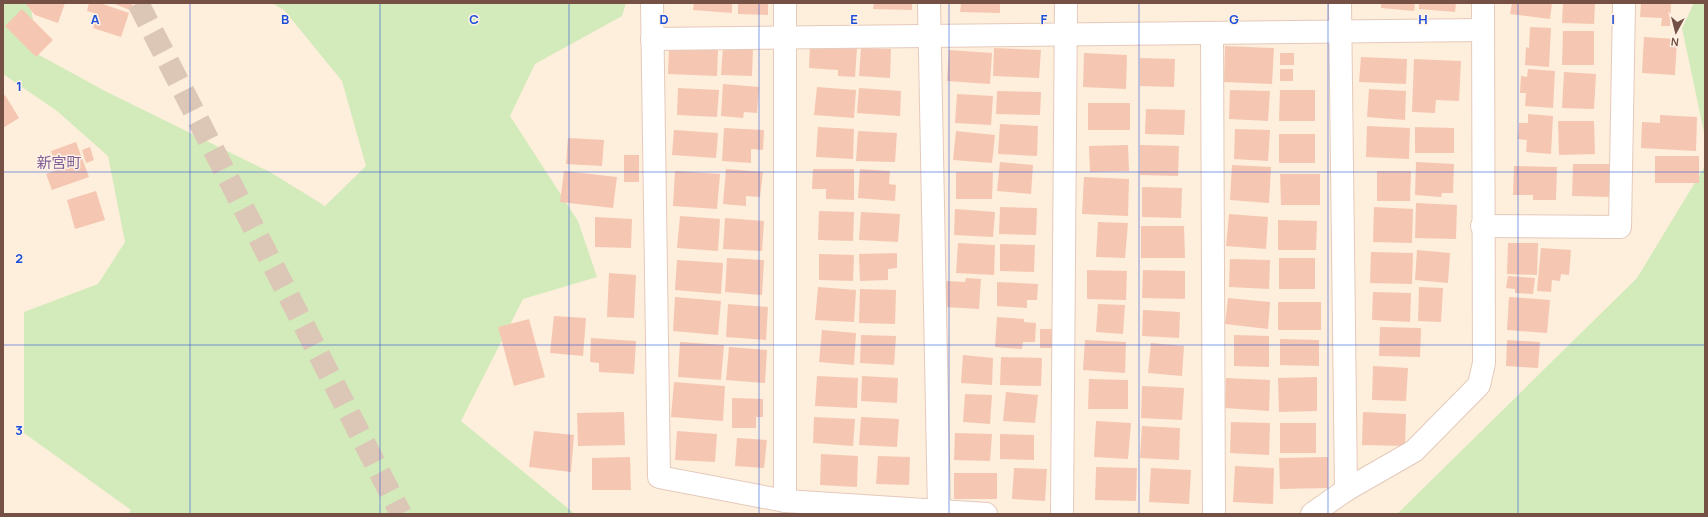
<svg xmlns="http://www.w3.org/2000/svg" width="1708" height="517" font-family="Manrope,'Noto Sans JP',sans-serif">
  <style>
    .green { fill: #d3ebbb }
    .building { fill: #f5c7b2 }
    .lines { fill: none; stroke-linecap: round; stroke-linejoin: round }
    .highway-tunnel { stroke: #dcc7b6; stroke-width: 22; stroke-dasharray: 22 11; stroke-linecap: butt }
    .street-casing { stroke: #e4cabc; stroke-width: 24 }
    .street { stroke: #fff; stroke-width: 22 }
    .grid { fill: none; stroke: #1d4ed8; stroke-width: 1; stroke-opacity: 0.55 }
    .labels { text-anchor: middle; stroke-width: 3; stroke-linejoin: round; paint-order: stroke }
    .neighbourhood-label { font-size: 15px; fill: #805f99; stroke: #fff2e4 }
    .grid-label { font-size: 13px; text-anchor: middle; font-weight: bold; fill: #1d4ed8; stroke: #fff2e4; stroke-width: 3; stroke-linejoin: round; paint-order: stroke }
  </style>
  <rect width="100%" height="100%" fill="#feeedc"/>
  <g class="green">
    <path d="M3,3H30L39,55L107,92L270,172L325,206L366,166L342,81L284,10L272,3H626L622,16L535,64L510,116L578,221L597,277L523,299L461,421L575,514H128L131,510L24,433V312L98,284L125,242L108,156L57,111L3,74Z"/>
    <path d="M1694,3H1705V137L1682,28Z"/>
    <path d="M1705,166V514H1397L1637,278Z"/>
  </g>
  <g class="building">
    <path d="M25,3H65L58,23L35,15Z"/>
    <path d="M89,3H100L129,13L121,37L93,28L98,14L87,11Z"/>
    <path d="M112,3H133L130,10Z"/>
    <path d="M694,3H732V13L693,10Z"/>
    <path d="M738,3H768V15L738,14Z"/>
    <path d="M874,3H912V10L873,9Z"/>
    <path d="M961,3H1000V13L960,12Z"/>
    <path d="M1381,3H1415L1414,11L1381,8Z"/>
    <path d="M1419,3H1456L1455,12L1419,9Z"/>
    <path d="M1512,3H1552L1550,19L1510,14Z"/>
    <path d="M1563,3H1595L1594,24L1562,23Z"/>
    <path d="M1641,3H1671L1670,26H1661L1662,18L1640,17Z"/>
    <path d="M22,9L53,40L36,57L5,26Z"/>
    <path d="M1530,27L1551,28L1549,67L1525,65L1526,47L1529,48Z"/>
    <path d="M1563,31H1594V65H1562Z"/>
    <path d="M1644,37L1677,39L1675,75L1642,73Z"/>
    <path d="M810,45L857,48L855,77L838,76V70L809,68Z"/>
    <path d="M1225,46L1274,48L1272,84L1224,82Z"/>
    <path d="M723,47L753,48L752,76L721,75Z"/>
    <path d="M669,48L718,50L717,76L668,74Z"/>
    <path d="M861,48L891,49L890,78L859,76Z"/>
    <path d="M994,48L1041,50L1039,78L993,76Z"/>
    <path d="M949,50L992,53L990,84L947,81Z"/>
    <path d="M1084,53L1127,55L1126,89L1083,87Z"/>
    <rect x="1280" y="53" width="14" height="12"/>
    <path d="M1361,57L1407,59L1406,84L1359,82Z"/>
    <path d="M1140,58L1175,59L1174,87L1140,86Z"/>
    <path d="M1414,59L1461,61L1459,101L1436,100L1435,113L1412,112Z"/>
    <rect x="1280" y="69" width="13" height="12"/>
    <path d="M1528,69L1555,71L1553,108L1525,106L1526,93H1520L1521,76L1527,77Z"/>
    <path d="M1564,72L1596,74L1594,109L1562,108Z"/>
    <path d="M723,84L759,87L757,113L744,112L743,118L721,116Z"/>
    <path d="M817,87L856,90L854,118L814,115Z"/>
    <path d="M678,88L719,90L717,117L677,115Z"/>
    <path d="M859,88L901,91L900,116L857,113Z"/>
    <path d="M1369,89L1406,91L1405,120L1367,117Z"/>
    <path d="M1230,90L1270,91L1268,121L1229,119Z"/>
    <path d="M1280,90H1315V121H1279Z"/>
    <path d="M997,91L1041,92L1040,115L996,114Z"/>
    <path d="M957,94L993,96L991,125L955,123Z"/>
    <path d="M5,95L19,118L3,128V96Z"/>
    <rect x="1088" y="103" width="42" height="27"/>
    <path d="M1146,109L1185,110L1184,135L1145,134Z"/>
    <path d="M1528,114L1553,116L1551,154L1526,152L1527,140L1518,139L1519,123H1528Z"/>
    <path d="M1660,115L1697,117L1696,151L1641,148L1642,122L1660,123Z"/>
    <path d="M1558,121H1594L1595,154L1559,155Z"/>
    <path d="M1000,124L1038,126L1037,156L998,154Z"/>
    <path d="M1367,126L1410,128L1409,159L1366,157Z"/>
    <path d="M818,127L854,129L853,159L816,157Z"/>
    <path d="M1415,127L1454,128V153H1415Z"/>
    <path d="M724,128L764,130L763,150L751,149V163L722,161Z"/>
    <path d="M1235,129L1270,130L1268,161L1234,159Z"/>
    <path d="M674,130L718,133L716,158L672,155Z"/>
    <path d="M858,131L897,133L895,162L856,161Z"/>
    <path d="M956,131L995,135L992,163L953,160Z"/>
    <rect x="1279" y="134" width="36" height="29"/>
    <path d="M568,138L604,140L602,166L566,164Z"/>
    <path d="M76,142L89,177L52,190L46,174L57,170L51,151Z"/>
    <path d="M1128,145L1129,171L1090,172L1089,146Z"/>
    <path d="M1140,145L1179,146L1178,176L1140,175Z"/>
    <path d="M90,147L94,160L86,163L82,150Z"/>
    <rect x="624" y="155" width="15" height="27"/>
    <rect x="1655" y="156" width="44" height="27"/>
    <path d="M1000,162L1033,165L1031,194L997,191Z"/>
    <path d="M1416,162L1454,164L1453,193H1442L1441,197L1415,195Z"/>
    <path d="M1573,164H1609V197L1572,196Z"/>
    <path d="M1232,165L1271,167L1269,203L1230,200Z"/>
    <path d="M1514,166L1557,167L1556,200H1533V195H1513Z"/>
    <path d="M726,169L763,172L760,197L746,196V206L723,204Z"/>
    <path d="M813,169H854V200L826,199V189H812Z"/>
    <path d="M860,169L890,171L889,184L896,185L895,201L858,198Z"/>
    <path d="M564,171L617,177L613,208L560,202Z"/>
    <path d="M675,171L720,174L717,209L673,206Z"/>
    <path d="M1377,171H1411L1410,201H1377Z"/>
    <path d="M956,172H993L992,199H956Z"/>
    <path d="M1280,174H1320V205H1281Z"/>
    <path d="M1084,177L1129,179L1128,216L1082,214Z"/>
    <path d="M1142,187L1182,188L1181,218L1142,217Z"/>
    <path d="M96,191L105,220L75,229L67,200Z"/>
    <path d="M1416,203L1457,205L1456,239L1415,238Z"/>
    <path d="M1000,207L1037,208L1036,235L999,234Z"/>
    <path d="M1374,207L1413,209L1412,243L1373,242Z"/>
    <path d="M955,209L995,212L993,237L954,235Z"/>
    <path d="M819,211L854,212L853,241L818,240Z"/>
    <path d="M861,212L900,214L898,242L859,240Z"/>
    <path d="M1229,214L1268,217L1266,249L1226,246Z"/>
    <path d="M680,216L720,219L718,251L677,248Z"/>
    <path d="M595,217L632,219L631,248L595,247Z"/>
    <path d="M725,218L764,221L762,251L723,249Z"/>
    <path d="M1278,220L1317,221L1316,250H1278Z"/>
    <path d="M1098,222L1128,223L1125,258L1096,257Z"/>
    <path d="M1141,226H1184L1185,258H1141Z"/>
    <path d="M958,243L995,245L994,275L956,273Z"/>
    <path d="M1508,243H1538L1537,275L1507,274Z"/>
    <path d="M1000,244L1035,245L1034,272L1000,271Z"/>
    <path d="M1541,248L1571,250L1569,275L1561,274L1560,281L1552,280L1551,292L1537,291Z"/>
    <path d="M1417,250L1450,253L1448,283L1415,280Z"/>
    <path d="M1371,252L1413,253L1412,284L1370,283Z"/>
    <path d="M897,253V268L888,269V280L860,281L859,254Z"/>
    <path d="M819,254L854,255L853,281L819,280Z"/>
    <path d="M727,258L764,260L762,295L725,292Z"/>
    <rect x="1279" y="258" width="36" height="31"/>
    <path d="M1230,259L1270,260L1269,289L1229,287Z"/>
    <path d="M677,260L723,263L721,294L675,290Z"/>
    <path d="M1087,270L1127,271L1126,300L1087,299Z"/>
    <path d="M1143,270L1185,271V299L1142,298Z"/>
    <path d="M609,273L636,275L634,318L607,317Z"/>
    <path d="M1508,276L1535,278L1533,294L1515,293V289L1506,288Z"/>
    <path d="M966,278L981,279L979,309L944,307L946,281L965,282Z"/>
    <path d="M997,282L1038,284L1037,300H1027V308L997,306Z"/>
    <path d="M818,287L856,290L854,322L815,320Z"/>
    <path d="M1419,287L1443,288L1441,322L1418,321Z"/>
    <path d="M860,289L896,290L895,324L859,323Z"/>
    <path d="M1373,292L1411,293L1410,322L1372,320Z"/>
    <path d="M675,297L721,301L718,335L673,331Z"/>
    <path d="M1509,297L1550,300L1547,333L1507,330Z"/>
    <path d="M1228,298L1270,302L1268,329L1225,324Z"/>
    <rect x="1278" y="302" width="43" height="28"/>
    <path d="M728,304L768,307L766,340L726,337Z"/>
    <path d="M1098,304L1125,305L1123,334L1096,332Z"/>
    <path d="M1143,310L1180,312L1179,338L1142,336Z"/>
    <path d="M554,316L586,318L583,356L550,353Z"/>
    <path d="M997,317L1024,319V322L1036,323L1035,342H1023L1022,349L995,347Z"/>
    <path d="M529,319L545,377L514,386L498,327Z"/>
    <path d="M1380,327L1421,328L1420,357L1379,356Z"/>
    <rect x="1040" y="329" width="18" height="19"/>
    <path d="M822,330L856,333L854,365L819,362Z"/>
    <path d="M861,335L896,336L894,365L860,363Z"/>
    <path d="M1234,335L1269,336V367L1234,366Z"/>
    <path d="M591,338L636,341L634,374L599,372V363L590,362Z"/>
    <path d="M1280,339L1319,340V366L1280,365Z"/>
    <path d="M1085,340L1126,342L1125,373L1083,370Z"/>
    <path d="M1507,340L1540,342L1538,368L1506,366Z"/>
    <path d="M680,342L724,345L721,380L678,377Z"/>
    <path d="M1151,343L1184,346L1182,376L1148,373Z"/>
    <path d="M729,347L767,350L765,383L726,380Z"/>
    <path d="M963,355L993,358L992,385L961,383Z"/>
    <path d="M1001,357L1042,358L1041,386L1000,385Z"/>
    <path d="M1373,366L1408,368L1406,401L1372,400Z"/>
    <path d="M817,376L858,378L857,408L815,406Z"/>
    <path d="M862,376L898,378L897,403L861,401Z"/>
    <path d="M1317,377V411L1279,412L1278,378Z"/>
    <path d="M1226,378L1270,380L1269,411L1225,408Z"/>
    <path d="M1089,379L1128,380V409H1088Z"/>
    <path d="M674,382L725,386L723,421L671,417Z"/>
    <path d="M1142,386L1184,388L1182,420L1141,418Z"/>
    <path d="M1006,392L1038,395L1035,423L1003,421Z"/>
    <path d="M965,394L992,395L990,424L963,422Z"/>
    <path d="M732,398L763,399V417H756V428H732Z"/>
    <path d="M624,412L625,445L578,446L577,413Z"/>
    <path d="M1363,412L1406,414L1405,446L1362,445Z"/>
    <path d="M814,417L855,419L853,446L813,443Z"/>
    <path d="M861,417L899,419L897,447L859,445Z"/>
    <path d="M1096,421L1131,423L1128,459L1094,457Z"/>
    <path d="M1231,422L1270,423L1269,455L1230,453Z"/>
    <rect x="1280" y="423" width="36" height="30"/>
    <path d="M1142,426L1180,428L1179,460L1140,458Z"/>
    <path d="M534,431L574,435L571,472L529,467Z"/>
    <path d="M677,431L717,434L715,462L675,460Z"/>
    <path d="M955,433L992,434L990,461L954,460Z"/>
    <path d="M1000,434L1034,435V460L1000,459Z"/>
    <path d="M737,438L767,440L764,468L735,466Z"/>
    <path d="M821,454L858,456L857,487L820,485Z"/>
    <path d="M878,456L910,457L909,485L876,484Z"/>
    <path d="M630,457L631,490H592V458Z"/>
    <path d="M1328,457V488L1280,489L1279,458Z"/>
    <path d="M1235,466L1274,468L1273,504L1233,502Z"/>
    <path d="M1096,467L1137,468L1136,501L1095,500Z"/>
    <path d="M1014,468L1047,469L1045,501L1012,499Z"/>
    <path d="M1151,468L1191,470L1189,504L1149,502Z"/>
    <rect x="954" y="473" width="43" height="26"/>
  </g>
  <g class="lines">
    <path class="highway-tunnel" d="M138,3L401,514"/>
    <g class="street-casing">
      <g id="street">
        <path d="M652,3L659,477L785,501L986,514"/>
        <path d="M785,3V501"/>
        <path d="M929,3L939,511"/>
        <path d="M1340,3L1346,490"/>
        <path d="M1212,33L1214,514"/>
        <path d="M652,39L1483,30"/>
        <path d="M1482,226L1620,227L1624,3"/>
        <path d="M1062,514L1066,3"/>
        <path d="M1312,514L1346,490L1414,451L1479,385L1484,363L1483,3"/>
      </g>
    </g>
    <use href="#street" class="street"/>
  </g>
  <path class="grid" d="M190,3V514M380,3V514M569,3V514M759,3V514M949,3V514M1139,3V514M1328,3V514M1518,3V514M3,172H1705M3,345H1705"/>
  <g class="labels">
    <g class="neighbourhood-label">
      <text x="59" y="168">新宮町</text>
    </g>
  </g>
  <g class="grid-label">
    <text x="95" y="24">A</text>
    <text x="285" y="24">B</text>
    <text x="474" y="24">C</text>
    <text x="664" y="24">D</text>
    <text x="854" y="24">E</text>
    <text x="1044" y="24">F</text>
    <text x="1234" y="24">G</text>
    <text x="1423" y="24">H</text>
    <text x="1613" y="24">I</text>
    <text x="19" y="91">1</text>
    <text x="19" y="263">2</text>
    <text x="19" y="435">3</text>
  </g>
  <rect width="1708" height="517" fill="none" stroke="#745144" stroke-width="8"/>
  <g transform="translate(1676 32) rotate(187)" stroke="#fff2e4" stroke-width="3" paint-order="stroke">
  <path d="M0-3L7 15L0 10L-7 15Z" fill="#745144"/>
  <text y="-6" font-size="11" font-weight="bold" text-anchor="middle" fill="#745144">N</text>
  </g>
</svg>
